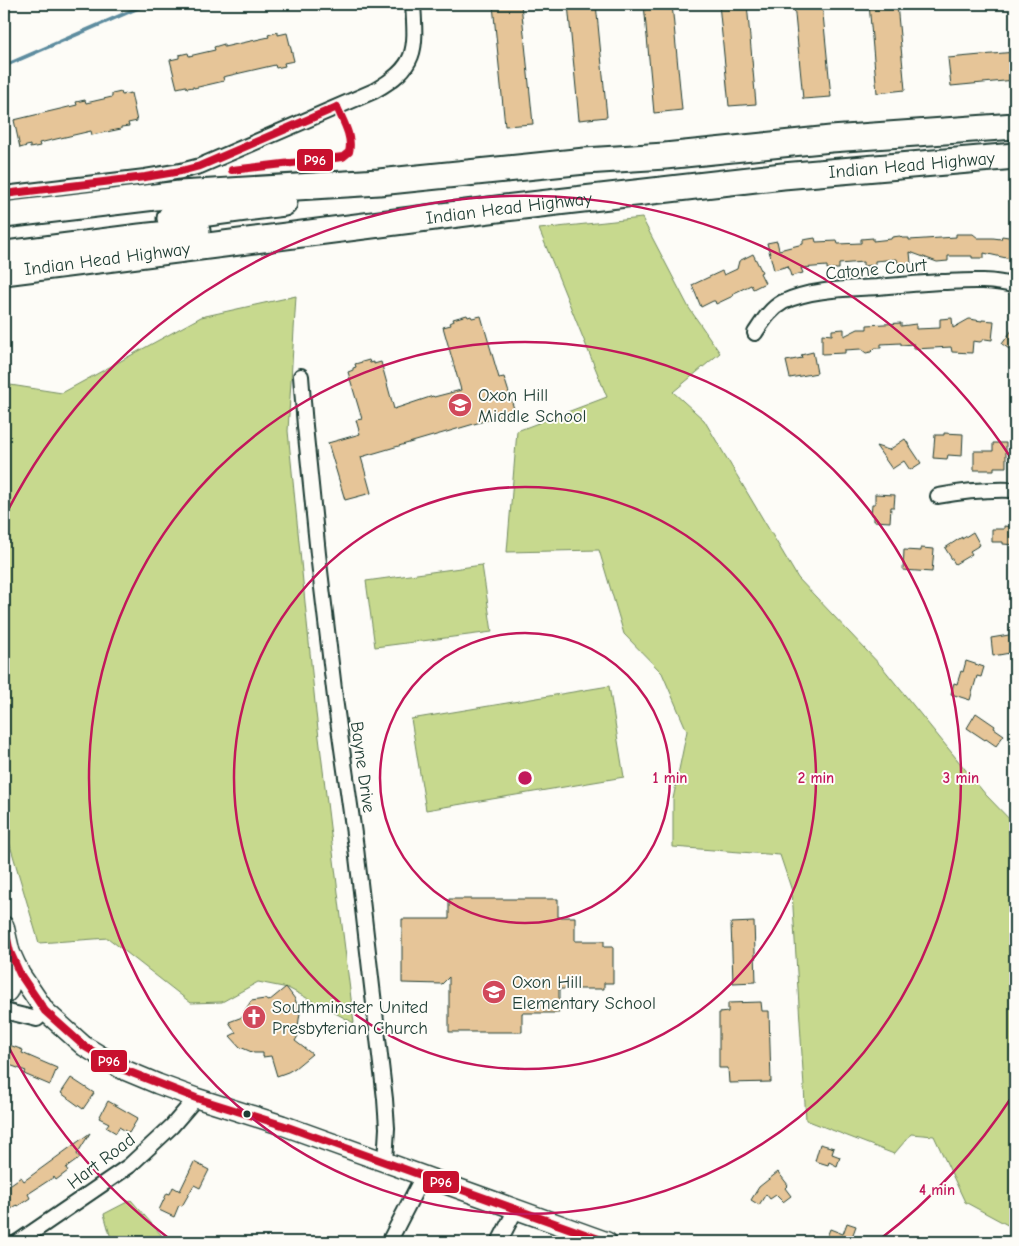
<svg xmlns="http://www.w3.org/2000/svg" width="1019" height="1246" font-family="'Comic Neue',sans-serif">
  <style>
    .green { fill: #c7d98e; stroke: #738b61 }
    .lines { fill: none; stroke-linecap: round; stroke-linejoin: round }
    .stream { stroke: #5d8c9f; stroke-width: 4 }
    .building { fill: #e6c598; stroke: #1f3d34 }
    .street-casing { stroke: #1f3d34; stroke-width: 18 }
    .secondary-casing { stroke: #1f3d34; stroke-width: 22 }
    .highway-casing { stroke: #1f3d34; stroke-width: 29 }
    .street { stroke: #fdfcf7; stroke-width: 14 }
    .secondary { stroke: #fdfcf7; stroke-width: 19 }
    .highway { stroke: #fdfcf7; stroke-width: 25 }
    .bus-1-casing { stroke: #fdfcf7; stroke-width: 11 }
    .bus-1 { stroke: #c8102e; stroke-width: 8 }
    .ring { fill: none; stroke: #c2185b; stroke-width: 2.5 }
    .bus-dot { fill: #1f3d34; stroke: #fdfcf7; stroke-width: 2 }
    .labels { text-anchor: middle; stroke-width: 4; stroke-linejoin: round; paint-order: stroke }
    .street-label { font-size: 18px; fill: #1f3d34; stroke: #fdfcf7 }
    .poi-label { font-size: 18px; fill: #1f3d34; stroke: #fdfcf7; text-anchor: start }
    .centre { fill: #c2185b; stroke: #fdfcf7; stroke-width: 2.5 }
    .ring-label { font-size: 15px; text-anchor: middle; font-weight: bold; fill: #c2185b; stroke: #fdfcf7; stroke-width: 4; stroke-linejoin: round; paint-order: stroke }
    .line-badge { stroke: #fdfcf7; stroke-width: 2 }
    .badge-label { font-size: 14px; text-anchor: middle; font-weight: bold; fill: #fff }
  </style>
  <rect width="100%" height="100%" fill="#fdfcf7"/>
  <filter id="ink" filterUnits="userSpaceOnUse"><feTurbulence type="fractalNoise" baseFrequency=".02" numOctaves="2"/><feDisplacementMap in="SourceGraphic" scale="10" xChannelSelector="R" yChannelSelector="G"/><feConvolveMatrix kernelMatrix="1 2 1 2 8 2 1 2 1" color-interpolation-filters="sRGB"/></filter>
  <g filter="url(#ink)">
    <g class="green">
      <path d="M642,218L689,308L720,353L673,392L704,420L798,578L883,668L986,795L1015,825V1229L965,1202L934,1136L911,1134L894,1154L806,1120L792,891L780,855L673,847V799L687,731L662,673L624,634L599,550L507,552L517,431L607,397L539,229Z"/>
      <path d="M296,296L288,431L316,713L354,1023L288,988L258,982L222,1002L191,1003L108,938L39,943L4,825V384L62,393L201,317Z"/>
      <path d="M482,565L492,632L375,647L366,581Z"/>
      <path d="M609,686L624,777L426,810L411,719Z"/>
      <path d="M131,1200L164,1238V1242H112L104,1214Z"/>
    </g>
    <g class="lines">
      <path class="stream" d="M4,66L147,4"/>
    </g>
    <g class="building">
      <path d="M508,4H521L533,124L505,126L493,5Z"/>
      <path d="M568,4H596L607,117L579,120Z"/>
      <path d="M644,4H672L682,110L654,113Z"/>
      <path d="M719,4H747L756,104L729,106Z"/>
      <path d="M794,4H822L831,97L803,99Z"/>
      <path d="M869,4H897L905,90L877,93Z"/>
      <path d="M278,32V35L287,33L294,61L284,63L285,66L276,68L275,65L223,77L224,81L194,88V87L187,88L186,86L177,88L170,60L179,58V55L188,53L189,56L215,50L214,47L224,44V47L269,37L268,35Z"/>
      <path d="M1015,52V80L951,86L948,58Z"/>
      <path d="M121,92L122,95L131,93L137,121L128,123L129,126L121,127V129L92,135L91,131L39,143L40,146L30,148V145L20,148L14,120L77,105L76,102L85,100L86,103L112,97V94Z"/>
      <path d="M956,234H973L978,238H993L1001,239L1002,236L1015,238V260L984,253V258H972V256H948V261L937,262L910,252L911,263L898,264L897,259L875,261V265L863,266V262L839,264V269H827V266L801,268L803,273L791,276L788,266L774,270L767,243L777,241L779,250L803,244V240L815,238L816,242L837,241L838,244L861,243V239L873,238V241L891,239L892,237L900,236L902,238H909V240L956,237Z"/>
      <path d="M753,254L762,272L760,273L765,283L753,289L751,285L732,294L733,296L716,304L715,301H713L701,307L692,285L722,271L724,275L737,269L739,261Z"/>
      <path d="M467,315L468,317L471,316L472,318L481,316L499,378L504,377L515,412L361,457L371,493L345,500L328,443L360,434L356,420L362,419L348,372L353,370V368L356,367L355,364L369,360L370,363L374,362V364L381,362L394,409L433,396L434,397L461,390L443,327L451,325L450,323L454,321L453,319Z"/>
      <path d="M952,318L953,328L969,319L982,321V320L994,321L992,340L985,339L980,342L973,341L972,353L952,352L951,347L914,349V344L901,345V343L881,344V348H875L871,352L866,353L861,349L845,350V353L822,354V334L832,335V330L844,329V336L858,329H867V325L901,323V326L916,324V329L940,328V319Z"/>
      <path d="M1015,326V353L1002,344Z"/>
      <path d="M813,352L817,373L790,378L786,361L802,358L801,355Z"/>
      <path d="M944,433L963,434L962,456L948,455L947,459L933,458L935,435H944Z"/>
      <path d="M905,439L921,463L910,470L904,461L892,469L876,446L889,450Z"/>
      <path d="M993,443H1006V467H994V470H974V451H993Z"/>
      <path d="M875,494L895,495L894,507H891L890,522L874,521V515H871L872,504H875Z"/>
      <path d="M1004,526L1015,527V545L1003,544V542H992V529H1004Z"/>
      <path d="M973,532L980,545L970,551L972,554L955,564L945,548L962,537V539Z"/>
      <path d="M921,548L934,549L932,572L903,570L904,550L921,551Z"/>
      <path d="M1015,634V649H1010V653L993,656L991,638Z"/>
      <path d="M966,661L984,667L981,677L977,676L970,700L951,694L954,683L957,684L961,671L963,672Z"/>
      <path d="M976,713L995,726L994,728L1004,735L996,746L986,739L985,740L967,728Z"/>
      <path d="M449,899H558V917H575V941H604V947H613V983H604V989H559V1013H522V1032H449V977L442,984L402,983V919H449Z"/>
      <path d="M754,922L756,982L733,983L731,923Z"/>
      <path d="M286,987L295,999L300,1013L298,1026L295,1034L298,1036L295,1041L312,1054L295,1068L288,1072L277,1076L271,1056L263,1057V1053H254L240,1047L230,1036L236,1033L229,1022L245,1016L244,1012L251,1001L265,999L269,1001Z"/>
      <path d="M761,1002L762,1011H769L771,1082L729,1083L728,1068H719V1013L728,1012V1003Z"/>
      <path d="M4,1043L23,1050L22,1053L57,1068L50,1085L24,1074L26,1071L4,1063Z"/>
      <path d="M71,1078L94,1093L83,1109L61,1093Z"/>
      <path d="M108,1101L138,1118L129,1133L119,1127L116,1133L106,1127L109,1123L99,1118Z"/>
      <path d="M90,1133L77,1154L80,1158L66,1168L68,1171L56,1180L54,1177L28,1194L30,1198L18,1206L17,1205L4,1214V1189L21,1177L24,1181Z"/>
      <path d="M820,1144L834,1148L832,1154L840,1157L837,1166L829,1162L828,1165L815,1161Z"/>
      <path d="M194,1162L209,1170L200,1188L194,1185L182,1206L179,1205L174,1217L159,1210L167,1193L170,1194L173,1187L180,1191Z"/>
      <path d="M778,1172L788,1185L785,1188L791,1196L783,1202L776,1195L770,1199L766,1194L759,1205L751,1200L759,1187Z"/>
      <path d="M847,1223L856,1226L852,1237L864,1241V1242H825L830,1229L843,1234Z"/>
    </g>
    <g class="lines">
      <g class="street-casing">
        <g id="street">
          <path d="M4,194L145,177L181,171L200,166L374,91C418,66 416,50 413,4"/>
          <path d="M755,333C763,321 770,309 783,302C810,289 848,289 878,287C899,285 921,283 943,282C967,281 992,279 1015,286"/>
          <path d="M301,376L305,426L318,554L336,706L356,848L385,1099L387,1128L385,1162"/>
          <path d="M938,496C964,491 989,489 1015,490"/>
          <path d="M4,1011L37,1019L45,1011"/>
          <path d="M18,1242L129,1166L172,1126L196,1098"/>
          <path d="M389,1242L423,1176"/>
          <path d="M499,1242L516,1209"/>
        </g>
      </g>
      <g class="secondary-casing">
        <g id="secondary">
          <path d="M4,926L10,952L20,974L45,1011L84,1046L122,1069L158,1084L196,1098L282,1125L607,1242"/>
          <path d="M4,995L8,991L17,967"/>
        </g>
      </g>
      <g class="highway-casing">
        <g id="highway">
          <path d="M4,215L180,194L379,182L585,161L665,156L831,139L1015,126"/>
          <path d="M170,218L284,203"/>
          <path d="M6,254L140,237L197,231"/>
          <path id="s1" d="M4,272L505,208L783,176L1015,156"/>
        </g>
      </g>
      <use href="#street" class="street"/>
      <use href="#secondary" class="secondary"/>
      <use href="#highway" class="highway"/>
      <g class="bus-1-casing">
        <g id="bus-1">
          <path d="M232,170L343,157L349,152C353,137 343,121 337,107"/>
          <path d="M4,194L145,177L181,171L200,166L337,107"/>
          <path d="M4,926L10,952L20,974L45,1011L84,1046L122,1069L196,1098L282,1125L607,1242"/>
        </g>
      </g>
      <use href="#bus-1" class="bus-1"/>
    </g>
  </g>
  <g class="ring">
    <circle cx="525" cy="778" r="145"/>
    <circle cx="525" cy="778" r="291"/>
    <circle cx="525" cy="778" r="436"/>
    <path d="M1013 1095A582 582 0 0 1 879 1240M171 1240A582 582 0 0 1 4 1038M4 518A582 582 0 0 1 1013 461"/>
  </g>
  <defs>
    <g id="school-disc" transform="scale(1.25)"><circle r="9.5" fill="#d1495b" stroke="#fdfcf7"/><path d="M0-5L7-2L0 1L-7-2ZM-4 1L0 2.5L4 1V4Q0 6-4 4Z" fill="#fff"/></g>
    <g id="church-disc" transform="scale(1.25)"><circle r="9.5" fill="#d1495b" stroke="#fdfcf7"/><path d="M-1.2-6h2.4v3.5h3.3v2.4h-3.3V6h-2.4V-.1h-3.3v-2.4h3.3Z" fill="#fff"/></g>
  </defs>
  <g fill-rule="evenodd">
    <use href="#school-disc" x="460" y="405"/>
    <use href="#school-disc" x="494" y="992"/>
    <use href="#church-disc" x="254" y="1017"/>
  </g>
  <circle class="bus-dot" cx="247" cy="1114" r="4.5"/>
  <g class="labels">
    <g class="street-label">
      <text dy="6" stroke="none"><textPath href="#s1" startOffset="914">Indian Head Highway</textPath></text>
      <text dy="6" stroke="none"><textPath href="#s1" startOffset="509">Indian Head Highway</textPath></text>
      <text dy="6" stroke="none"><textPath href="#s1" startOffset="104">Indian Head Highway</textPath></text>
      <text transform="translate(876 269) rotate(-5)" y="6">Catone Court</text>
      <text transform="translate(363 767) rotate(82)" y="6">Bayne Drive</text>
      <text transform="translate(101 1161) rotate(-37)" y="6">Hart Road</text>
    </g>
    <g class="poi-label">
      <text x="478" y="401">Oxon Hill<tspan x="478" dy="21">Middle School</tspan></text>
      <text x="512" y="988">Oxon Hill<tspan x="512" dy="21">Elementary School</tspan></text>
      <text x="272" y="1013">Southminster United<tspan x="272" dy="21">Presbyterian Church</tspan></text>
    </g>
  </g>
  <circle cx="525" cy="778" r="8" class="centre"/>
  <g class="ring-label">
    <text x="670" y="783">1 min</text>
    <text x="816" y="783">2 min</text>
    <text x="961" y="783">3 min</text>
    <text x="937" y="1195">4 min</text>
  </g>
  <g class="line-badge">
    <rect x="296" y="148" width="38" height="24" rx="5" fill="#c8102e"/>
    <rect x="90" y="1049" width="38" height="24" rx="5" fill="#c8102e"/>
    <rect x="422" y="1170" width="38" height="24" rx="5" fill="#c8102e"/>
  </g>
  <g class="badge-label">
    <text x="315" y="165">P96</text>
    <text x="109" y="1066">P96</text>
    <text x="441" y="1187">P96</text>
  </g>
  <rect width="1019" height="1246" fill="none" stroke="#fdfcf7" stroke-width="20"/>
  <rect x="10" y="10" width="999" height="1226" fill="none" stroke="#1f3d34" stroke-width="2" filter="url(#ink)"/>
</svg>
